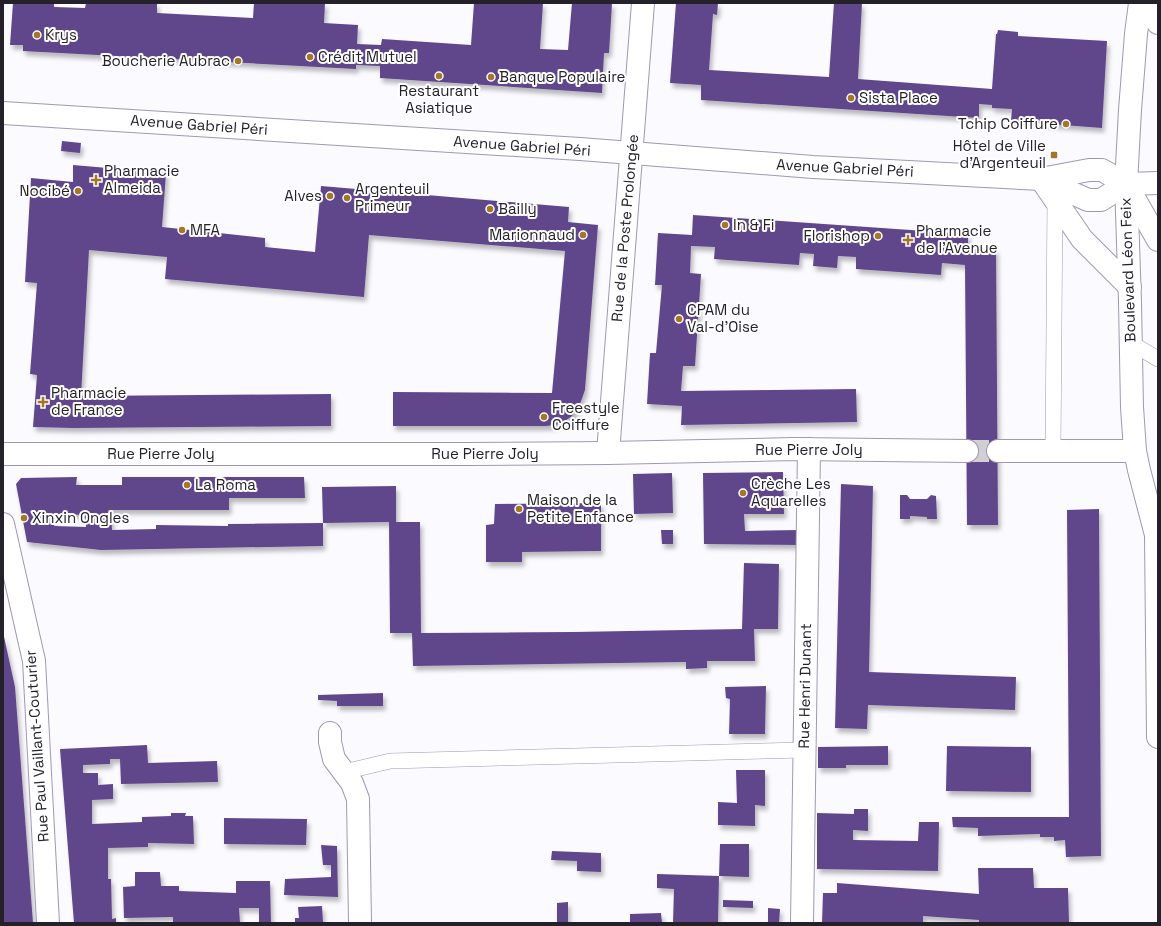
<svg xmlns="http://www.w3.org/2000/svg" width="1161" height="926" font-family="'Space Grotesk',sans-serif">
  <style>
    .building { fill: #60468c; fill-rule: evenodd; filter: url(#shadow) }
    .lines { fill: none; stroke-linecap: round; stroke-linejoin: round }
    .street-tunnel { stroke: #d0cfd4; stroke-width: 22; stroke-dasharray: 22 11; stroke-linecap: butt }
    .lane-casing { stroke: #a098b1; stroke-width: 16 }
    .street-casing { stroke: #a098b1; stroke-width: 24 }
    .secondary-casing { stroke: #a098b1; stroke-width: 24 }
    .lane { stroke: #fff; stroke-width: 15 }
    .street { stroke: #fff; stroke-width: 22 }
    .secondary { stroke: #fff; stroke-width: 22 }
    .poi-dot { fill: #a27728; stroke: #fff; stroke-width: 1.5 }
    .labels { text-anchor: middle; stroke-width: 4; stroke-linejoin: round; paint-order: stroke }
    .poi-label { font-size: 15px; fill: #24212a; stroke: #fff; text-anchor: start }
    .street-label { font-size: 15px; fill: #24212a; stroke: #fff }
  </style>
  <defs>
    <filter id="shadow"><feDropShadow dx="2.5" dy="4.5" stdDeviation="2" flood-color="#0004"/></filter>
  </defs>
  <rect width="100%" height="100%" fill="#fbfaff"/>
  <g class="building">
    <path d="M13,3H54V7L85,8L86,3H157V13L253,18L254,3H325L324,23L358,25L357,44L381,45L382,39L471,45L474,3H543L540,49L568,50L572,3H612L609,53H604L602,93L380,78V66L356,65V69L23,51V45H10Z"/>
    <path d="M676,3H718L717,15L713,14L709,70L829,77L834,3H862L858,79L992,89L996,34H997L998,30L1018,32V36L1107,41L1102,128L1011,121L1012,109L992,108V105L979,104V118L701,100V85L670,83Z"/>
    <path d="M62,141L81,143L80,153L61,151Z"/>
    <path d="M73,165L166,173L162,227L265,238V247L315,252L321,186L569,207L568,222L598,225L585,390L579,407L572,416L565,421L556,425L546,426H393V392L552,393L565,251L369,235L364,297L165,279L167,257L89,250L81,396L331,394V426L74,428L33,427L37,375L30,374L37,283L25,282L31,178L73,182Z"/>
    <path d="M693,215L968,234V249H996L998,525H967L965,265L942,263L941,275L856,269V257L838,256L837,268L813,266L814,254L800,253L799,265L714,259L715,247L691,246L690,273L701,274L695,366H683L681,391L856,389L857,422L681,425L682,406L647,404L650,353H656L662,285H655L658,233L692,235Z"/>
    <path d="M783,472L784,514H744L745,531L800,530V545L704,544L703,473Z"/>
    <path d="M672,473L673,513L634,514L633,474Z"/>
    <path d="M77,477L76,485H122V477H304L305,498H229V510H111L112,530L156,529V525L228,526V524L323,523V546L101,550L27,542L16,484L21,478ZM53,514L85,515L86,527L54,526Z"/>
    <path d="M841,484L873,486L869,672L1016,677L1015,710L868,705L867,729L835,728Z"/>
    <path d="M396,486V522H420L421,633L573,632L742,629L744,563L779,564L778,629H754L755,661H707V668L686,669V662L413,666L412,633H390L389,522L323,523L322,487Z"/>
    <path d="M900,495H907L910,499H927L931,495L936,496L937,519H927V517L910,516V519H900Z"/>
    <path d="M601,503V551L522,552V562H486V525L494,524L495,504Z"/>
    <path d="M1099,509L1101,856L1066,857L1065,840L1054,841V837H1040V834L978,836V828L953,827L952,817H1069L1067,510Z"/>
    <path d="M661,530H673V544H662Z"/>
    <path d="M3,632L15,687L33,923H3Z"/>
    <path d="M766,686L765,734H729L730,699L726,698L725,687Z"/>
    <path d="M383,693V706H337V701L318,700V695Z"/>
    <path d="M147,745L148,763L217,761L218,782L121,784L120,759H110V764L83,765V773H98V785L113,784V799L92,800V824L142,822V817L171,816V813H186L185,816H193L194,844L148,843V847L108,848V879H111L112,919L116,918V923H74L60,749Z"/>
    <path d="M888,746V765H846V768H818V747Z"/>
    <path d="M947,746L1031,747V792L946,791Z"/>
    <path d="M736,770H765V806L755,805V826L718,825V802L737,803Z"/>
    <path d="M854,809H868V831L853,830V840L918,841L919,822H939L938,871L817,869V813L854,814Z"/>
    <path d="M224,818L307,819L306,845L224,844Z"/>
    <path d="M720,844H749V877L719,876Z"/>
    <path d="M321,845L337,846L338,897L284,895L285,879L331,877V865H323Z"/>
    <path d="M552,851L601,853V872L577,871V861L551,860Z"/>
    <path d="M978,868H1033L1034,888H1068L1069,923H979V920L923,916V923H822L823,893H837V883L979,894Z"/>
    <path d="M135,872H160L161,886H179V891L236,893V881H270L271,923H259V908H239L240,923H173V917L124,918L123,887L135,886Z"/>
    <path d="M657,874L719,876L718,923H673L674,889L657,888Z"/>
    <path d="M723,900L753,901V908L723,907Z"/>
    <path d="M568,902V923H557V903Z"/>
    <path d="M322,906L323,923H295V918H299L298,907Z"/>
    <path d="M768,908L780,909L779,923H768Z"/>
    <path d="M661,913L662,923H630V914Z"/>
  </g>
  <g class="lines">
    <path class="street-tunnel" d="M967,451H998"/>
    <g class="lane-casing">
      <g id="lane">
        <path d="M1131,343L1158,359"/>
        <path d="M1053,451L1055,199"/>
        <path d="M344,772L390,761L804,750"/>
      </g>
    </g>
    <g class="street-casing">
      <g id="street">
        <path d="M998,451H1135"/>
        <path d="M608,453L643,3"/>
        <path d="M3,454H469L608,453L794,449L967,451"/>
        <path d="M3,524L34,661L48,923"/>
        <path d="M330,733V742L334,759L352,783L358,799L360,923"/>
        <path d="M802,923L809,449"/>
      </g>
    </g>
    <g class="secondary-casing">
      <g id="secondary">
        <path d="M1140,3L1136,34L1130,110L1126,184L1130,302L1132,407L1135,451L1139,470L1156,535"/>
        <path d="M1155,3L1158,23"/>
        <path d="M3,113L580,149L813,167L1041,179L1089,170H1102L1126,184L1158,240"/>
        <path d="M1041,179L1082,239L1130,287"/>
        <path d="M1041,179L1088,200H1101L1126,184L1158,183"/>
        <path d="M1158,521L1156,535L1158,737"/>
      </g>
    </g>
    <use href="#lane" class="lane"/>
    <use href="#street" class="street"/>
    <use href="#secondary" class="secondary"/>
  </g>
  <g class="poi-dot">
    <circle cx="37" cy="35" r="4"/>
    <circle cx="310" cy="57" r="4"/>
    <circle cx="238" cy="61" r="4"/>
    <circle cx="439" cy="76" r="4"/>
    <circle cx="491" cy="77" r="4"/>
    <circle cx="851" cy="98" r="4"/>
    <circle cx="1066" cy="124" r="4"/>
    <rect x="1050" y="151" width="8" height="8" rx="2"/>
    <path d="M94 174h4v4h4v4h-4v4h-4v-4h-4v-4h4z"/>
    <circle cx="78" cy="191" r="4"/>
    <circle cx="330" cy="196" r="4"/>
    <circle cx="347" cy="198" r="4"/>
    <circle cx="490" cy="209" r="4"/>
    <circle cx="725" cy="225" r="4"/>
    <circle cx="182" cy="230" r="4"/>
    <circle cx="583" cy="235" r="4"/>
    <circle cx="878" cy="236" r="4"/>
    <path d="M906 234h4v4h4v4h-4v4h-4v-4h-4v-4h4z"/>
    <circle cx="679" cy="319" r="4"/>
    <path d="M41 396h4v4h4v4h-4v4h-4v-4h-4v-4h4z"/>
    <circle cx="544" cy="417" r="4"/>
    <circle cx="187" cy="485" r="4"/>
    <circle cx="743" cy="493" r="4"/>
    <circle cx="519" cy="509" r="4"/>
    <circle cx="24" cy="518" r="4"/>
  </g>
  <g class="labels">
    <g class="poi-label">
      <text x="45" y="40">Krys</text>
      <text x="318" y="62">Crédit Mutuel</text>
      <text x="230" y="66" text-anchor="end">Boucherie Aubrac</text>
      <text x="499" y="82">Banque Populaire</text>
      <text x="439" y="96" text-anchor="middle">Restaurant<tspan x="439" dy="17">Asiatique</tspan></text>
      <text x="859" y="103">Sista Place</text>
      <text x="1058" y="129" text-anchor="end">Tchip Coiffure</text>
      <text x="1046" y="151" text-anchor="end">Hôtel de Ville<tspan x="1046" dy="17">d'Argenteuil</tspan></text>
      <text x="104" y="176">Pharmacie<tspan x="104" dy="17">Almeida</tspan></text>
      <text x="355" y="194">Argenteuil<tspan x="355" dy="17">Primeur</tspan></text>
      <text x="70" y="196" text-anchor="end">Nocibé</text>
      <text x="322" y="201" text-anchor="end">Alves</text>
      <text x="498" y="214">Bailly</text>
      <text x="733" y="230">In &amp; Fi</text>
      <text x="190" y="235">MFA</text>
      <text x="916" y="236">Pharmacie<tspan x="916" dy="17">de l'Avenue</tspan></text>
      <text x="575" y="240" text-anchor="end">Marionnaud</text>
      <text x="870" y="241" text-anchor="end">Florishop</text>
      <text x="687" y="315">CPAM du<tspan x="687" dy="17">Val-d'Oise</tspan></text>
      <text x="51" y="398">Pharmacie<tspan x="51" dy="17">de France</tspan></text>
      <text x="552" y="413">Freestyle<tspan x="552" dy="17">Coiffure</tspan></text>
      <text x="751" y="489">Crèche Les<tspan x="751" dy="17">Aquarelles</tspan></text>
      <text x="195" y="490">La Roma</text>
      <text x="527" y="505">Maison de la<tspan x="527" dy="17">Petite Enfance</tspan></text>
      <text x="32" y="523">Xinxin Ongles</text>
    </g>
    <g class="street-label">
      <text transform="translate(199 125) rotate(4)" y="5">Avenue Gabriel Péri</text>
      <text transform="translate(522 146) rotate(4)" y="5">Avenue Gabriel Péri</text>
      <text transform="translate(845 168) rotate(3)" y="5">Avenue Gabriel Péri</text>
      <text transform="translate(625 228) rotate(-85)" y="5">Rue de la Poste Prolongée</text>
      <text transform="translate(1128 270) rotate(-92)" y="5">Boulevard Léon Feix</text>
      <text x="809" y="455">Rue Pierre Joly</text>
      <text x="161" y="459">Rue Pierre Joly</text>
      <text x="485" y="459">Rue Pierre Joly</text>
      <text transform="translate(805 686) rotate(-89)" y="5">Rue Henri Dunant</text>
      <text transform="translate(37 746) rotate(-94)" y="5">Rue Paul Vaillant-Couturier</text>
    </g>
  </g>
  <rect width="1161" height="926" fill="none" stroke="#24212a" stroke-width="8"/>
</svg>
